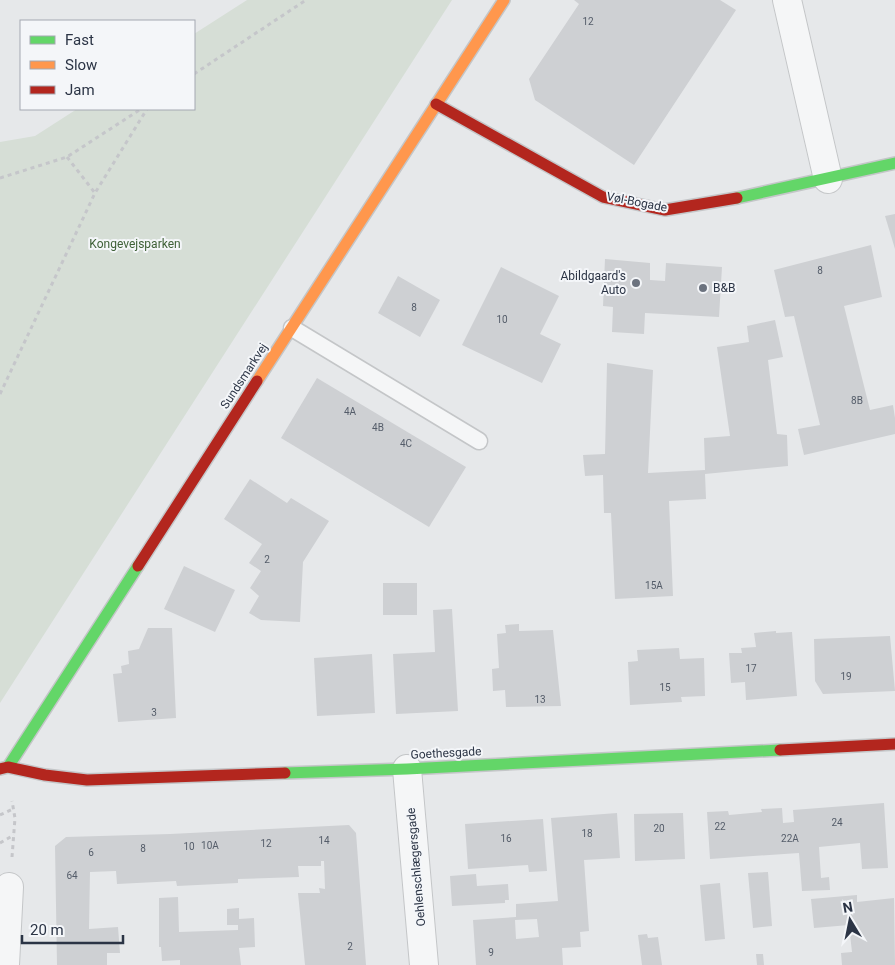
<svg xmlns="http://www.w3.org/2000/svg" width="895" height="965" font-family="Roboto,sans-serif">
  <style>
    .green { fill: #d6ded6 }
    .building { fill: #ced0d3; fill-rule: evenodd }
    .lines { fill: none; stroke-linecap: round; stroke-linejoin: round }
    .lane-casing { stroke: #c4c6c8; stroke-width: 19 }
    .street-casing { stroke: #c4c6c8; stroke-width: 30 }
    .fast-casing { stroke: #c4c6c8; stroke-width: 14 }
    .slow-casing { stroke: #c4c6c8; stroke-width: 14 }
    .jam-casing { stroke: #c4c6c8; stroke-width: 14 }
    .path { stroke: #c5c6ca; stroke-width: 3; stroke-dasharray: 4 4; stroke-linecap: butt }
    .lane { stroke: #f5f6f7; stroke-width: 16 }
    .street { stroke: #f5f6f7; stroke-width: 28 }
    .fast { stroke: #63d668; stroke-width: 11 }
    .slow { stroke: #ff974d; stroke-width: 11 }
    .jam { stroke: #b3261e; stroke-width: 11 }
    .poi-dot { fill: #6c737f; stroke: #f4f6f9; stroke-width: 2 }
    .labels { text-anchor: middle; stroke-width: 4; stroke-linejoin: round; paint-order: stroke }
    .number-label { font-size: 10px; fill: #545c69 }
    .street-label { font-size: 12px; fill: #2b3445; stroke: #f4f6f9 }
    .park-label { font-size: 12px; fill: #3f6138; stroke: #f4f6f9 }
    .poi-label { font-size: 12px; fill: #2b3445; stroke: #f4f6f9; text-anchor: end }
  </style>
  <rect width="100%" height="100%" fill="#e6e8ea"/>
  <path class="green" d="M247,0H452L0,703V142L35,136L77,109H194V34Z"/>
  <g class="building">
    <path d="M574,0H720L736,10L634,165L535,100L529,79L579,4Z"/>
    <path d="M895,214V249L885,216Z"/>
    <path d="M871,245L882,297L844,306L870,410L893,405L895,418V434L804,455L798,429L820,425L794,316L785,317L774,270Z"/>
    <path d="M605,259L650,263V280L665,281L666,263L722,267L719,317L645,313L644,334L612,332L613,307L603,306Z"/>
    <path d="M501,267L559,296L540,334L561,344L542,383L462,345Z"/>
    <path d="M398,276L440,300L420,337L378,313Z"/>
    <path d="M775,320L783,357L768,360L777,434L787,435L788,466L705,474L706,499L669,501L673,596L615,599L611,513H604L603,475L585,476L583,455L605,454L607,363L653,370L648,473L705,470L704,438L730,436L717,347L749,342L747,326Z"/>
    <path d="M317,378L466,467L429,527L281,438Z"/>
    <path d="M250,479L287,503L291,498L329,521L303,562L300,622L261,620L249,613L259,596L250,588L261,571L249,563L262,544L224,519Z"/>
    <path d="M184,566L235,590L215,632L164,609Z"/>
    <rect x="383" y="583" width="34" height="32"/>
    <path d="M452,609L458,711L396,714L393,654L435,652L433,610Z"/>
    <path d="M519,624V631L553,630L561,706L506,707L505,690L493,691L492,669L499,668L497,634L506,633L505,625Z"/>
    <path d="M148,628H172L176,718L118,722L113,674L122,673L121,666L129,664L128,651L139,649Z"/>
    <path d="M776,631V633L792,632L797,696L746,700L745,682L731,683L729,653H742L741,648L756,647L754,633Z"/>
    <path d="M890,636L895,691L823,694L815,681L814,639Z"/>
    <path d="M679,648L680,659L704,658L705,696L681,697L682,702L630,705L628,662L638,661L637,650Z"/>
    <path d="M372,654L375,713L317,716L314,658Z"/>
    <path d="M884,803L888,868L862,869L860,843L819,847L821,878L829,877L830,890L802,891L799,853L710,859L707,812L728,811L729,815L762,812L761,809L782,808L783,823L794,822L793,810Z"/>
    <path d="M617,813L620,858L584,860L589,931L580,932L581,947L562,948L563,965H476L473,920L516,917V904L558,901L551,818ZM537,919L539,937L516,939L515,920Z"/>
    <path d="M683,813L685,859L635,861L634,814Z"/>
    <path d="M543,819L547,871L529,872L528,865L468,869L465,824Z"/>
    <path d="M349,825L356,833L366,965H305L298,893H320L319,888L325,889L324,861H321V866H298L299,877L238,879V883L177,886L176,881L117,884L116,871L90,872L89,929L118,927L120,953H107V965H57L55,846L66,837L170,834Z"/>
    <path d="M768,872L772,926L753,928L748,873Z"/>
    <path d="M476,874L477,886L508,884L509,900H505V903L452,906L450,876Z"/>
    <path d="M720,883L725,939L705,941L700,885Z"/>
    <path d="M857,895V902L894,898L895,965H842L841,953L852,952L849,925L814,928L811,899Z"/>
    <path d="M178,897L179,932L238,930V925H227V909L239,908V919L254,918L255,947L239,948L241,965H180V960L162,961L161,947H159V898Z"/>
    <path d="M647,934L648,938L658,937L662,965H642L638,935Z"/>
    <path d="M756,954H763L764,965H757Z"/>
  </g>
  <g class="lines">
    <g class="lane-casing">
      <path id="lane" d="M292,328L479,441"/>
    </g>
    <g class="street-casing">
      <g id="street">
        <path d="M787,0L828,179"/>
        <path d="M407,769L424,965"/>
        <path d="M5,965L9,887"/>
      </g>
    </g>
    <g class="fast-casing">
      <g id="fast">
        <path d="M737,198L895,163"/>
        <path d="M8,767L138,566"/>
        <path d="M285,773L407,769L780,750"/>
      </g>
    </g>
    <g class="slow-casing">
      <path id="slow" d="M257,381L504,0"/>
    </g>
    <g class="jam-casing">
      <g id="jam">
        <path d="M436,104L603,197L665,210L737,198"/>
        <path d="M138,566L257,381"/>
        <path d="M780,750L895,744"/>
        <path d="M0,769L8,767L45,775L87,780L285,773"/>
      </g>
    </g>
    <g class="path">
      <path d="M194,74L306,0"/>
      <path d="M67,157L95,193"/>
      <path d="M0,178L67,157L141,109"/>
      <path d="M0,394L95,193L147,109"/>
      <path d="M0,815L13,809"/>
      <path d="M0,843L14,835"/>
      <path d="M12,857L15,818L12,801"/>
    </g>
    <use href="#lane" class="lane"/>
    <use href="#street" class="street"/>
    <use href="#fast" class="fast"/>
    <use href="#slow" class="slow"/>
    <use href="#jam" class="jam"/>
  </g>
  <g class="poi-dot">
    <circle cx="636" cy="283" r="5"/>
    <circle cx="703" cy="288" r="5"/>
  </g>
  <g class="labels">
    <g class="number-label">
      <text x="588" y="25">12</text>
      <text x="820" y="274">8</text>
      <text x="414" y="311">8</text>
      <text x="502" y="323">10</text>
      <text x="857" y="404">8B</text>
      <text x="350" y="415">4A</text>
      <text x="378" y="431">4B</text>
      <text x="406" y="447">4C</text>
      <text x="267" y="563">2</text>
      <text x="654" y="589">15A</text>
      <text x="751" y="672">17</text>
      <text x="846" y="680">19</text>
      <text x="665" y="691">15</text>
      <text x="540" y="703">13</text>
      <text x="154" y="716">3</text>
      <text x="837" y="826">24</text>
      <text x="720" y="830">22</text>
      <text x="659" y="832">20</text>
      <text x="587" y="837">18</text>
      <text x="506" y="842">16</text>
      <text x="790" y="842">22A</text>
      <text x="324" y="844">14</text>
      <text x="266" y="847">12</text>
      <text x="210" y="849">10A</text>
      <text x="189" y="850">10</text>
      <text x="143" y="852">8</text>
      <text x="91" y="856">6</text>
      <text x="72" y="879">64</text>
      <text x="350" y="950">2</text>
      <text x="491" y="956">9</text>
    </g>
    <g class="street-label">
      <text transform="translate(637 202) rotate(11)" y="4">Vøl-Bogade</text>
      <text transform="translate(244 376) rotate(-57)" y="4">Sundsmarkvej</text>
      <text transform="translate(446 753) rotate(-3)" y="4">Goethesgade</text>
      <text transform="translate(416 867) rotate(-95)" y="4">Oehlenschlægersgade</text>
    </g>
    <g class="park-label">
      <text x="135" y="248">Kongevejsparken</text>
    </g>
    <g class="poi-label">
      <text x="626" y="280">Abildgaard's<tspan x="626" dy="14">Auto</tspan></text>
      <text x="713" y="292" text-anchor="start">B&amp;B</text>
    </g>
  </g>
  <rect x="20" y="20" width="175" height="90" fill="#f4f6f9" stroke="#a4a8b1"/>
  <rect x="30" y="36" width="25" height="8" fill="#63d668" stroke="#a4a8b1"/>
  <text x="65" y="45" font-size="15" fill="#2b3445">Fast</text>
  <rect x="30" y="61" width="25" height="8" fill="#ff974d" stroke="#a4a8b1"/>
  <text x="65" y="70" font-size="15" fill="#2b3445">Slow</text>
  <rect x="30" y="86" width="25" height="8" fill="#b3261e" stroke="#a4a8b1"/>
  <text x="65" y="95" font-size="15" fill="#2b3445">Jam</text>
  <g transform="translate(850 920) rotate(350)" stroke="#f4f6f9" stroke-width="4" paint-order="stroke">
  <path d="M0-4L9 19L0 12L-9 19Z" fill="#2b3445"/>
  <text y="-8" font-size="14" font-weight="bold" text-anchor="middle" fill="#2b3445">N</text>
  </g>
  <path d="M22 935v8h101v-8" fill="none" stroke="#2b3445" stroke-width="2.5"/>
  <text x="30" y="935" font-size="15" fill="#2b3445" stroke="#f4f6f9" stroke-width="4" paint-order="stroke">20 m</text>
</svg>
